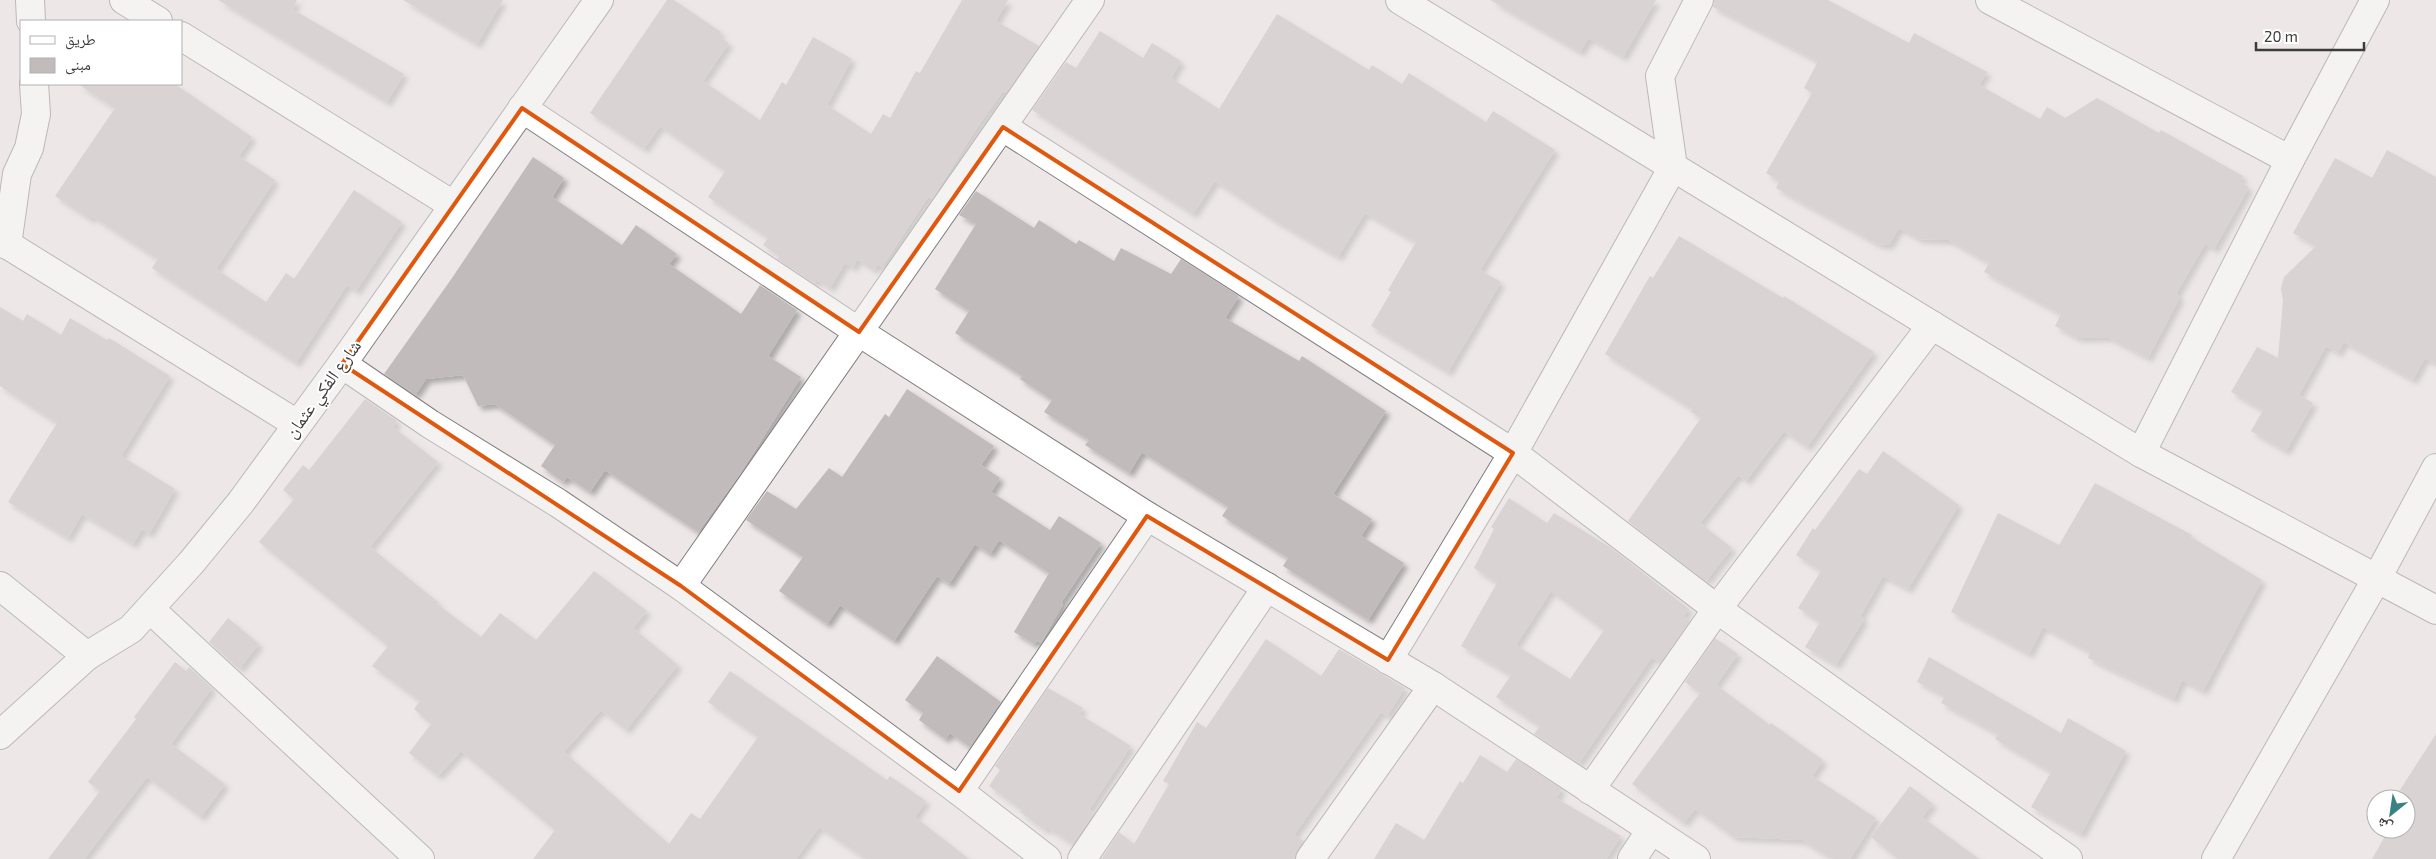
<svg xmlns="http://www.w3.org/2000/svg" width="2436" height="859" font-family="'Exo 2','Noto Naskh Arabic',sans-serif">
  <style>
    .building { fill: #c1bbbc; fill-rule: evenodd; filter: url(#shadow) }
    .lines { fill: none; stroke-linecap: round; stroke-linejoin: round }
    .minor-casing { stroke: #837d7f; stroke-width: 30 }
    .minor { stroke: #fff; stroke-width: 28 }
    .marked { fill: none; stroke: #df580e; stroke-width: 4; stroke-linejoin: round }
    .labels { text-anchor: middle; stroke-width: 4; stroke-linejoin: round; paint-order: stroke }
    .street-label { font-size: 18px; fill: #3d3b3c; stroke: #fff }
  </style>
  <defs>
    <filter id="shadow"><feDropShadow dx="4.5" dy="4.5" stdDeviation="2.5" flood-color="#0004"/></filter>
  </defs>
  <rect width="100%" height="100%" fill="#ede7e8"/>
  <g class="building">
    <path d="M218,0H297L292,9L404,74L387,102Z"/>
    <path d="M403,0H503L477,44Z"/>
    <path d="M667,0H674L721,32L718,36L729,43L703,81L760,120L782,82L786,85L813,37L852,59L827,105L871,134L883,114L890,118L916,71L920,73L962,0H1008L996,21L1039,46L1006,93L1003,91L978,126L932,199L928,197L882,267L878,264L874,270L857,259L853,268L845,263L830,288L817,280L814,283L777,259L779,256L763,245L768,238L708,197L725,171L660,126L644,149L590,113Z"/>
    <path d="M1490,0H1656L1623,57L1589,38L1580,52Z"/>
    <path d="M1714,0H1828L1909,43L1914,33L1987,72L1979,85L2040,119L2047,107L2065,118L2097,98L2159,133L2161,130L2243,176L2240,182L2249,187L2214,249L2205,244L2176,294L2180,297L2148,358L2108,337L2078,338L2055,326L2061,314L1984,272L1989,263L1949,240L1919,239L1899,228L1889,245L1878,244L1776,188L1779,181L1766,173L1812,93L1804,88L1818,61L1713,7Z"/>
    <path d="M1277,14L1369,70L1372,65L1402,84L1409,73L1486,122L1493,111L1555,150L1480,270L1501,282L1448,372L1371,326L1391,292L1388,290L1416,242L1365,213L1338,257L1274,220L1215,181L1193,214L1032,110L1066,62L1076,68L1100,31L1143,58L1152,43L1181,61L1171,78L1219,109Z"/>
    <path d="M78,84H175L252,137L239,156L275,180L216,269L266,302L286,273L294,279L354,190L402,222L356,291L347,285L296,363L152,268L158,259L92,216L90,219L55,196L115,108Z"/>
    <path d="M2387,150L2436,177V364L2425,358L2413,380L2344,342L2338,353L2326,346L2299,395L2313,403L2286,451L2251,431L2263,410L2231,392L2257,347L2278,358L2283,301L2281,288L2284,277L2316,246L2293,233L2335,158L2372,178Z"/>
    <path d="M533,157L564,178L552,197L622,245L636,225L677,254L669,264L741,314L760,285L797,310L768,356L801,377L740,474L698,532L605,470L590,492L567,477L563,482L541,466L555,445L495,404L478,406L463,375L426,379L415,395L384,374L452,278Z"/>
    <path d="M976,191L1034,228L1039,220L1076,244L1079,240L1114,261L1121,248L1171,274L1181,259L1239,296L1225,318L1299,361L1302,356L1386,411L1333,494L1372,519L1361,536L1404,563L1368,620L1283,566L1288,558L1222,516L1228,507L1142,452L1129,473L1085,445L1089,440L1044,412L1052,400L1020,379L1022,376L955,333L969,311L935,289L976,224L959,215Z"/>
    <path d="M1679,236L1783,298L1784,296L1874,352L1807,447L1784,431L1746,481L1738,475L1700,523L1732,548L1706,581L1628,521L1701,418L1691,412L1692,409L1605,354L1650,276L1653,278Z"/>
    <path d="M0,307L23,321L27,314L61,335L70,318L107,340L109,338L170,376L121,456L175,489L149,534L142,529L133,544L82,514L68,538L8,502L57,423L0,386Z"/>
    <path d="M907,389L994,446L981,465L1000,478L991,492L1050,530L1059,516L1101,543L1061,603L1063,604L1041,643L1037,641L1034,644L1014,632L1049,573L999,540L990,554L975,544L949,584L937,576L894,641L840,605L827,624L779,591L803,557L746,520L767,491L796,509L829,468L842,477L885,414L889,417Z"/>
    <path d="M365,399L397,421L393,427L438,462L370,547L438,602L437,604L481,637L500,613L536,640L594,571L647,611L633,628L678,665L626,730L601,710L564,752L669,844L691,813L700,819L758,737L708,702L730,671L887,780L890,776L926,801L915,817L969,859H866L819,827L796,859H533L555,830L461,751L438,776L409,753L431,724L414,709L420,701L372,666L388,646L259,542L294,499L283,490L303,465L309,470Z"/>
    <path d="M1883,451L1959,505L1908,589L1883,576L1860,617L1864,619L1836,665L1805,647L1820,622L1798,608L1821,571L1796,555L1813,528L1815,530L1859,469L1867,474Z"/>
    <path d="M2095,483L2192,535L2191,537L2262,580L2203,691L2182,680L2174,699L2088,658L2090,652L2043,627L2029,654L1951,612L1998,513L2059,545Z"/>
    <path d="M1509,498L1547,523L1554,513L1610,547L1689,609L1683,616L1690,621L1660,663L1652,657L1579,763L1534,734L1540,726L1496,697L1511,675L1461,646L1497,583L1474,568L1494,529L1491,527ZM1551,591L1604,630L1570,679L1516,645Z"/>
    <path d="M228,618L259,644L239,669L209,642Z"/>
    <path d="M1715,638L1738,654L1716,685L1770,725L1771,723L1823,760L1812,776L1876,818L1850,859H1833L1802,840L1734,837L1695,809L1684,823L1632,784L1700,693L1685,682Z"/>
    <path d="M1266,639L1321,676L1339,649L1405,688L1387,716L1381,712L1294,835L1304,841L1295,859H1101L1119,832L1134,844L1169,784L1163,781L1197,722L1206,728Z"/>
    <path d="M937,656L1001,702L970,747L950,733L945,739L919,720L923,713L905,700Z"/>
    <path d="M1929,657L2061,733L2068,718L2126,751L2081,834L2031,807L2051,772L1995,739L1998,734L1941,703L1945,696L1917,682Z"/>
    <path d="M175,662L186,671L189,667L212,688L171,744L225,784L201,817L147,777L84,859H48L100,791L88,782L136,719L134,717Z"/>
    <path d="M1048,688L1083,708L1079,714L1131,746L1089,810L1094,813L1073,844L1047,827L1045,830L1020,812L1022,810L989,786L1000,770L995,766Z"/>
    <path d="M2436,734V859H2372L2389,829H2406L2407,799H2394Z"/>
    <path d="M1480,755L1507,772L1516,759L1562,789L1556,798L1621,836L1606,859H1374L1396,823L1424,840L1460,781L1463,783Z"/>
    <path d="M1910,786L1933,804L1922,817L1979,859H1898L1871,837Z"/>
  </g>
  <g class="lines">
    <g class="minor-casing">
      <g id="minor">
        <path d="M30,0L31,21"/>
        <path d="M124,0L158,21"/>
        <path d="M1400,0L2141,453L2436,610"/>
        <path d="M1990,0L2290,160"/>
        <path d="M181,36L453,205"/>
        <path d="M522,108L859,332L1147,516L1433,686L1696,859"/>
        <path d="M1003,127L1513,453L1717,609L2068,859"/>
        <path d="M0,240L297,424"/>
        <path d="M7,245L17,174L29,148L36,114L34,84"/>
        <path d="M342,364L430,424L558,503L681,586L959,791L1047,859"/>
        <path d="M2141,453L2290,160L2375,0"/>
        <path d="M0,586L87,656"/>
        <path d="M681,586L1090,0"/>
        <path d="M150,609L420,859"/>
        <path d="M1388,660L1513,453L1673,167L1660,76L1699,0"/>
        <path d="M0,735L87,656L131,629L191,563L241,502L342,364L599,0"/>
        <path d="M1590,790L1717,609L1932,325"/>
        <path d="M959,791L1147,516"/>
        <path d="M1082,859L1267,587"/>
        <path d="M1310,859L1433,686"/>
        <path d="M1632,859L1651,830"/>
        <path d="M2216,859L2376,580L2436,468"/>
      </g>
    </g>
    <use href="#minor" class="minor"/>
  </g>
  <path d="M0 0H2436V859H0ZM522,108L859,332L1003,127L1513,453L1388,660L1147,516L959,791L681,586L342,364Z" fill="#ede7e8" fill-opacity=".55" fill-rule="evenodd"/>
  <path class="marked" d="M522,108L859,332L1003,127L1513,453L1388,660L1147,516L959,791L681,586L342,364Z"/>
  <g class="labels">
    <g class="street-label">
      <text transform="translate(323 389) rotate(-54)" y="6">شارع الفكي عثمان</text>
    </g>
  </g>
  <rect x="20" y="20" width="162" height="65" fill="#ffffff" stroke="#b1b1b1"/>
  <rect x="30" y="36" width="25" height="8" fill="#ffffff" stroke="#b1b1b1"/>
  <text x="65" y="45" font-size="15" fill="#3d3b3c">طريق</text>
  <rect x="30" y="58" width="25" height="15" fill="#c1bbbc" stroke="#b1b1b1"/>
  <text x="65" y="70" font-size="15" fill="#3d3b3c">مبنى</text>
  <g transform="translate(2391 814) rotate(210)"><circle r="24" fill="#ffffff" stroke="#b1b1b1"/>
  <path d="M0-4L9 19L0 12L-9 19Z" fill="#3a8282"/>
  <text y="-8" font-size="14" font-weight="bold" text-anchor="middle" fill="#3d3b3c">ش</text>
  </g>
  <path d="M2256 42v8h108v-8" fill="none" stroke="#3d3b3c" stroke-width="2.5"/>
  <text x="2264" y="42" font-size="15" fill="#3d3b3c" stroke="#ffffff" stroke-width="4" paint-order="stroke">20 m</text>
</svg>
